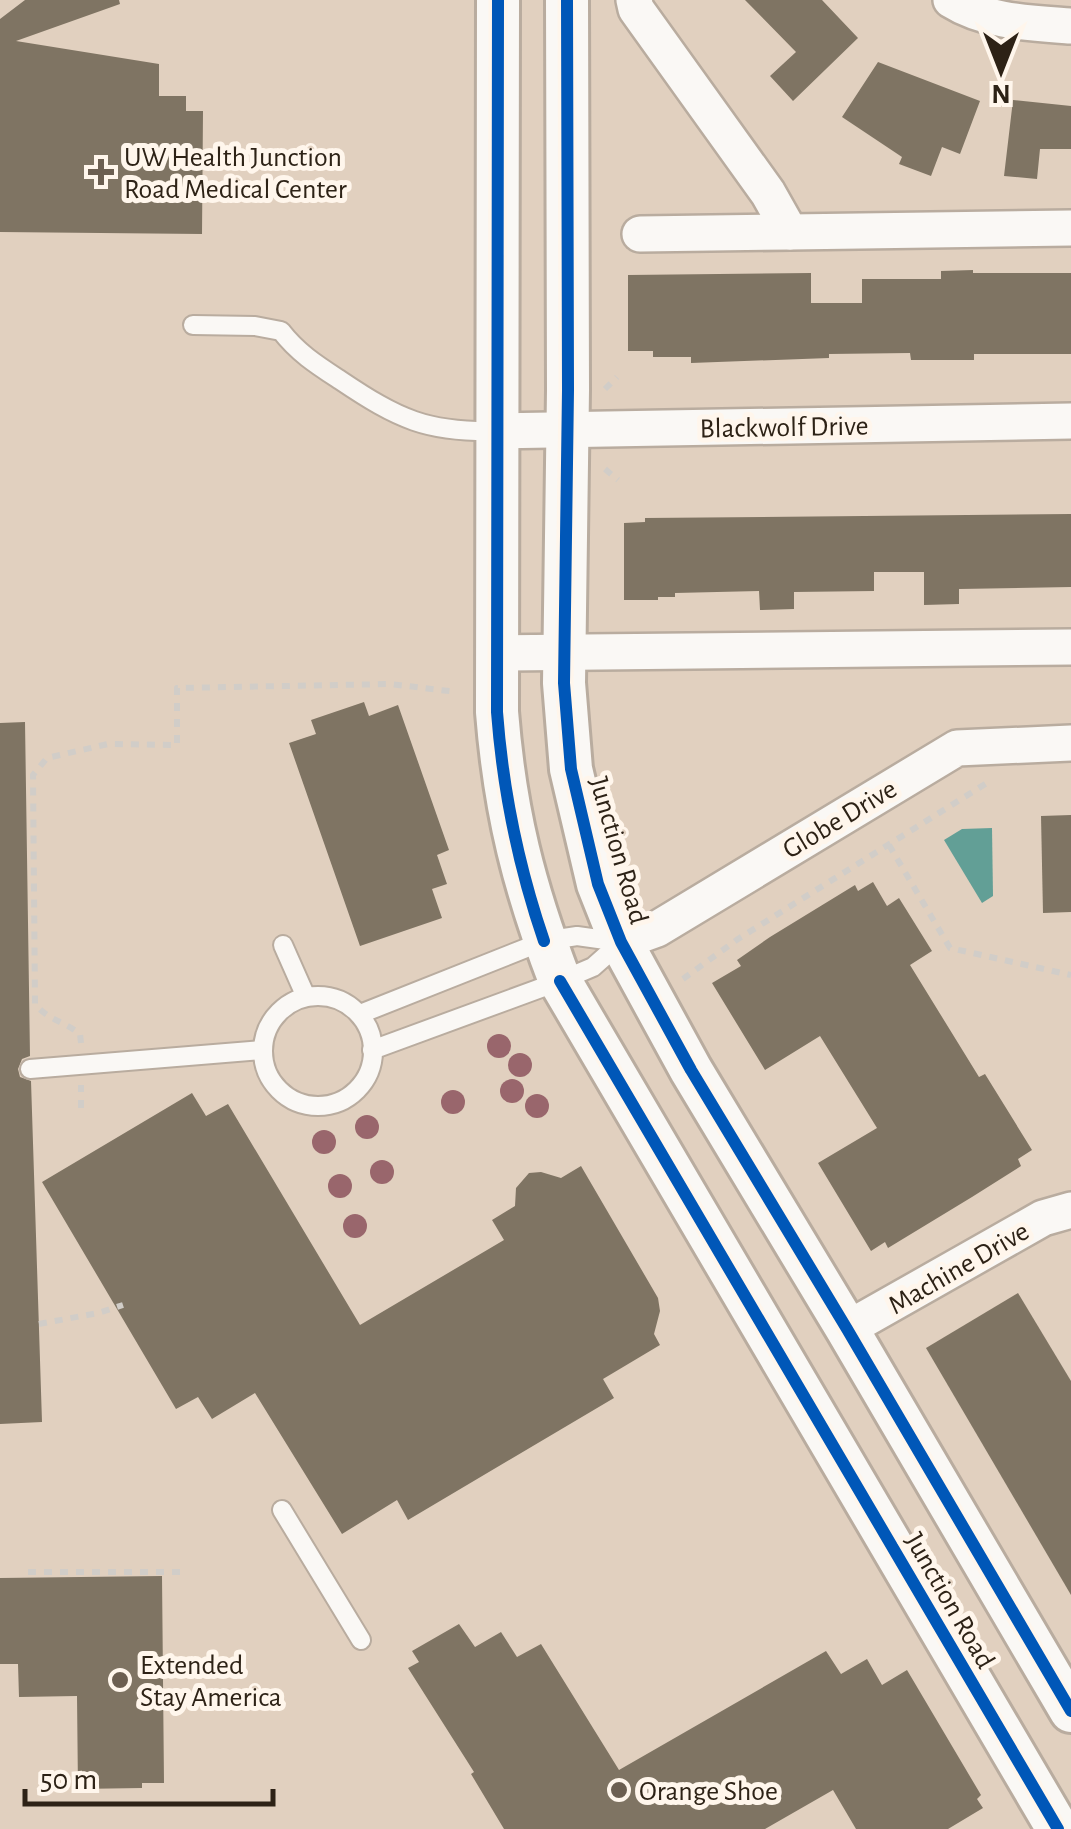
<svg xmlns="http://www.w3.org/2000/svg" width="1071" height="1829" font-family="'Alegreya Sans',sans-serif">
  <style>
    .water { fill: #629f96 }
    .building { fill: #7f7463 }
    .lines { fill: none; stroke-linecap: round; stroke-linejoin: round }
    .service-casing { stroke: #b9ac9f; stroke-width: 22 }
    .minor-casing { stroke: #b9ac9f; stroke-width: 40 }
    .tertiary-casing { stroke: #b9ac9f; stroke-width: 48 }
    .path { stroke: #d1cdc8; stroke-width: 6; stroke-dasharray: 8 8; stroke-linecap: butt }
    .service { stroke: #faf8f5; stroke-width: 18 }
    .minor { stroke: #faf8f5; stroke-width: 35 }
    .tertiary { stroke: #faf8f5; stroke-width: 42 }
    .cycleway-casing { stroke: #fff6ec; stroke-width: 19 }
    .cycleway { stroke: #0057b8; stroke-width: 12 }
    .tree { fill: #99666c }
    .poi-dot { fill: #6c5f51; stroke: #fff6ec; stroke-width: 4 }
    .labels { text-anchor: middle; stroke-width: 10; stroke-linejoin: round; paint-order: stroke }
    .poi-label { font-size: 28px; fill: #2d2216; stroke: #fff6ec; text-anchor: start }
    .street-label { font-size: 28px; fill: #2d2216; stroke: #fff6ec }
  </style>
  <rect width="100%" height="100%" fill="#e1d0bf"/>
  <path class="water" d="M992,828L993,896L982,903L944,840L962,829Z"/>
  <g class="building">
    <path d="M25,0H119L120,4L16,41L159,64V96H186V111H203L202,234L0,232V19Z"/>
    <path d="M745,0H822L858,38L793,101L770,76L796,52Z"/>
    <path d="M878,62L980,101L960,154L942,147L931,176L899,164L902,157L842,117Z"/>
    <path d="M1013,100L1071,106V149H1040L1037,179L1004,176Z"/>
    <path d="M973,270V273H1071V354H974V360H911L910,353L829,354V358L691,363V357H653V351H628V275L811,273V303H862V279H941V271Z"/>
    <path d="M1071,514V587L959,589V604L924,605V572H874V591L794,592V609L760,610L759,591L675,593V597H658V600H624V523L645,522V518Z"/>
    <path d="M364,702L369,716L398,705L449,850L437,855L447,884L432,889L442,918L360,946L289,743L316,734L311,720Z"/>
    <path d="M25,722L30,1056L22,1059L18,1069L20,1077L31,1081L42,1422L0,1424V723Z"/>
    <path d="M1071,815V912L1043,913L1041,816Z"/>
    <path d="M873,882L887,906L899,898L932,951L910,965L979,1077L985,1074L1032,1150L1018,1159L1021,1166L972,1197L888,1248L885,1242L871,1251L818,1163L877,1128L820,1036L765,1070L712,983L741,966L737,960L770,937L855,885L858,891Z"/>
    <path d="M192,1093L206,1116L228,1104L360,1325L504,1240L492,1220L515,1206L516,1188L529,1173L541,1172L561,1178L581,1166L658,1298L660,1311L654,1334L660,1345L603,1379L614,1398L408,1520L397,1500L342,1534L255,1393L212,1419L198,1397L176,1409L42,1182Z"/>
    <path d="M1018,1293L1071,1381V1595L926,1348Z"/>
    <path d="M162,1576L164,1783H142V1788L78,1789L77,1696L19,1697L18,1664H0V1578Z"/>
    <path d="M459,1624L475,1647L501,1632L517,1657L541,1644L619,1770L826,1651L841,1674L867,1659L882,1685L907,1670L981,1795L977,1799L983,1808L948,1829H856L833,1790L765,1829H504L471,1774L474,1772L408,1668L419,1662L412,1651Z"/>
  </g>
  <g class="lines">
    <g class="service-casing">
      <g id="service">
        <path d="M193,325L255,326L281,331C298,353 317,365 340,380C398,419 427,433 498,431"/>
        <path d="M283,945L306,997"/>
        <circle cx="318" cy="1051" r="55"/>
        <path d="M360,1014L544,941L577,936L620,942"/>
        <path d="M372,1050L560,981L593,967L620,943"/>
        <path d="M30,1069L262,1050"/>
        <path d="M282,1510L361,1640"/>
      </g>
    </g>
    <g class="minor-casing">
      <g id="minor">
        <path d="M634,0L636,9L768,193L790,232L1071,228"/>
        <path d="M951,0C986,22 1030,23 1071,26"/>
        <path d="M640,234L790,232"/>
        <path d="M498,431L1071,421"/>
        <path d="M496,653L1071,647"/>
        <path d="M621,942L657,929L957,748L1071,743"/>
        <path d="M847,1329L1043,1218L1071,1210"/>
      </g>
    </g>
    <g class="tertiary-casing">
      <g id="tertiary">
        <path d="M498,0L497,712C505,813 524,887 560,981L1058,1829"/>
        <path d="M567,0L568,390L564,683L571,769L598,884L621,942L691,1070L847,1329L1071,1711"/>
      </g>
    </g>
    <g class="path">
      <path d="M605,389L617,377"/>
      <path d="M605,469L618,480"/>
      <path d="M889,845L950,948L1071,975"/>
      <path d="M683,979L738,939L990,781"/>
      <path d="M81,1043L80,1034C64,1021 48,1020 35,1004L33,775L47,758L108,744L177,745V688L390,684L457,692"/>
      <path d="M81,1108V1085"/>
      <path d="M39,1324L98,1313L123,1305"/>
      <path d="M28,1572H180"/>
    </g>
    <use href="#service" class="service"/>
    <use href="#minor" class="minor"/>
    <use href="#tertiary" class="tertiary"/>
    <g class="cycleway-casing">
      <g id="cycleway">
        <path d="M498,0L497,712C503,792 518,865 544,941"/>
        <path d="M567,0L568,390L564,683L571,769L598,884L621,942L691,1070L847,1329L1071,1711"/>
        <path d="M560,981L1058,1829"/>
      </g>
    </g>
    <use href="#cycleway" class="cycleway"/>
  </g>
  <g class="tree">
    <circle cx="499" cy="1046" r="12"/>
    <circle cx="520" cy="1065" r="12"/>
    <circle cx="512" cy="1091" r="12"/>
    <circle cx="453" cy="1102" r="12"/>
    <circle cx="537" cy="1106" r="12"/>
    <circle cx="367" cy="1127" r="12"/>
    <circle cx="324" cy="1142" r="12"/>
    <circle cx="382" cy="1172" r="12"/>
    <circle cx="340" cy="1186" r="12"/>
    <circle cx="355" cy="1226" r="12"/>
  </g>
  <g class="poi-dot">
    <path d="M96 157h10v10h10v10h-10v10h-10v-10h-10v-10h10z"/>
    <circle cx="120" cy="1680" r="10"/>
    <circle cx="619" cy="1790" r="10"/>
  </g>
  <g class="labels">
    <g class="poi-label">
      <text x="124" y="166">UW Health Junction<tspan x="124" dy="32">Road Medical Center</tspan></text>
      <text x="140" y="1674">Extended<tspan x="140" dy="32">Stay America</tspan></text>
      <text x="639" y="1800">Orange Shoe</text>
    </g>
    <g class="street-label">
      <text transform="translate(784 426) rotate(-1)" y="10">Blackwolf Drive</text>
      <text transform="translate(839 818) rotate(-31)" y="10">Globe Drive</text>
      <text transform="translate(620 850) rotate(74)" y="10">Junction Road</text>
      <text transform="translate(958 1267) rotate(-30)" y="10">Machine Drive</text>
      <text transform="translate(951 1600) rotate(60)" y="10">Junction Road</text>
    </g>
  </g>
  <g transform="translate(1001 70) rotate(180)" stroke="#fff6ec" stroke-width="8" paint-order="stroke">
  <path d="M0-8L18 38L0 25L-18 38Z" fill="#2d2216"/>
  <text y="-15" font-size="28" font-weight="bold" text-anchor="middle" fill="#2d2216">N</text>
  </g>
  <path d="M25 1789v15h248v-15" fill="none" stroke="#2d2216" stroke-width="5"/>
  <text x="40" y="1789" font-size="30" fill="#2d2216" stroke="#fff6ec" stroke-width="8" paint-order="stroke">50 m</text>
</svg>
